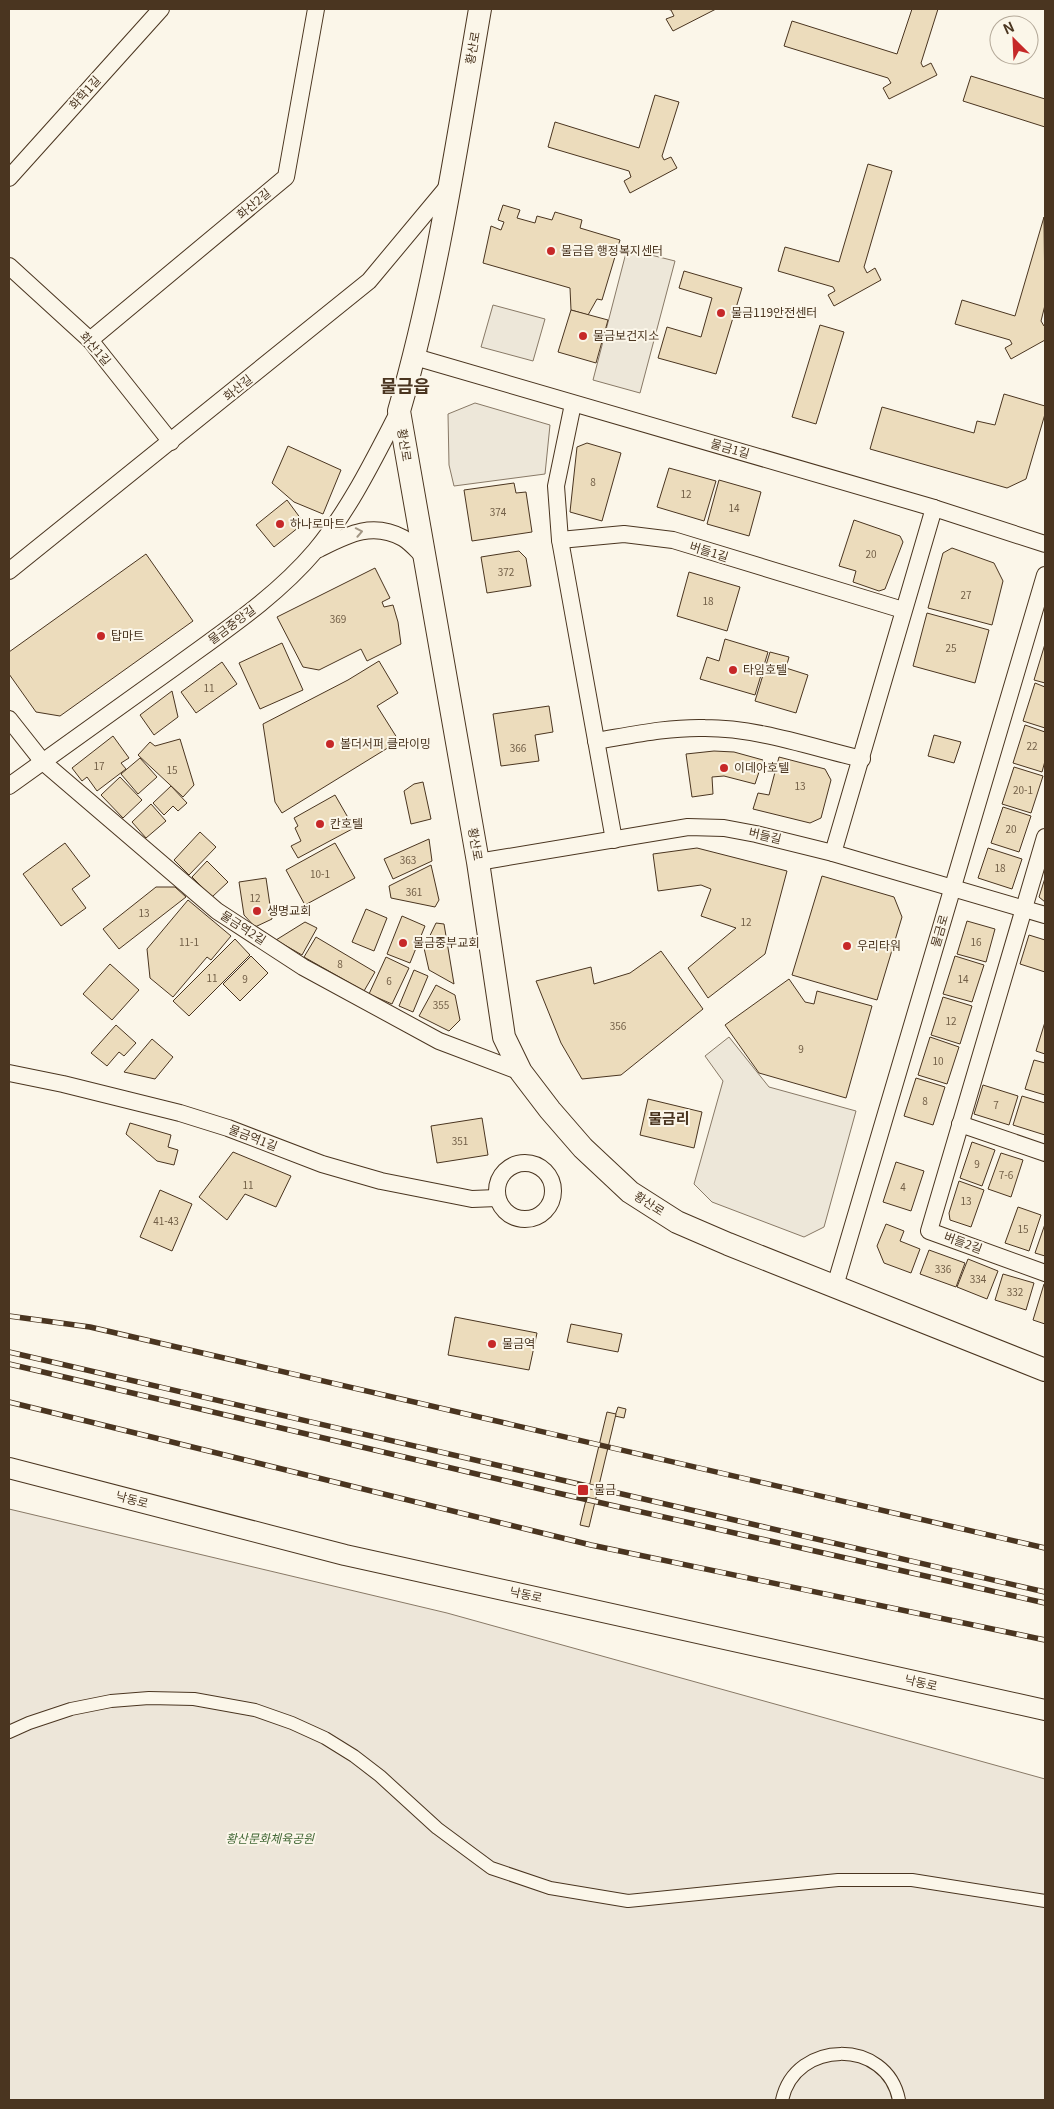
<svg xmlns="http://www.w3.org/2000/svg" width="1054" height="2109" font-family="Georgia,'Noto Sans KR',serif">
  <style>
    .green { fill: #ede6d9; stroke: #887966 }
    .parking { fill: #ede7d9; stroke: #887966 }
    .building { fill: #ecdcbc; stroke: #4a3520 }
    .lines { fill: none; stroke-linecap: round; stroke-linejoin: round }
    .pedestrian-casing { stroke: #4a3520; stroke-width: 14 }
    .minor-casing { stroke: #4a3520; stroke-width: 18 }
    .tertiary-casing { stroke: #4a3520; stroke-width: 22 }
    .secondary-casing { stroke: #4a3520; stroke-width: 24 }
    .pedestrian { stroke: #fbf6e9; stroke-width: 12 }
    .minor { stroke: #fbf6e9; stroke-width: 16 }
    .tertiary { stroke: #fbf6e9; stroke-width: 20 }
    .secondary { stroke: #fbf6e9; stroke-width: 22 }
    .rail-casing { stroke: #4a3520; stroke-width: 5.5 }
    .rail { stroke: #fbf6e9; stroke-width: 4; stroke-dasharray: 11; stroke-linecap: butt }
    .oneway { stroke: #a29684 }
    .poi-dot { fill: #c62828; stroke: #fbf6e9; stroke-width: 2 }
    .labels { text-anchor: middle; stroke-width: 4; stroke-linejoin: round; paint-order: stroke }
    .number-label { font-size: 10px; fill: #725f47 }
    .street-label { font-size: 12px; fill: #4a3520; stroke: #fbf6e9 }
    .poi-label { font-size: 12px; fill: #4a3520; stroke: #fbf6e9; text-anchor: start }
    .park-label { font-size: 12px; font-style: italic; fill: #436837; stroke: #fbf6e9 }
    .quarter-label { font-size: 15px; font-weight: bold; fill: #4a3520; stroke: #fbf6e9 }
    .district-label { font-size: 18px; font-weight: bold; fill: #4a3520; stroke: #fbf6e9 }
  </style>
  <rect width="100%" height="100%" fill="#fbf6e9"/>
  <path class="green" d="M9,1509L447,1613L1045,1779V2100H9Z"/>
  <g class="parking">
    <path d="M627,249L675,261L640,393L593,380Z"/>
    <path d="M493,305L545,319L533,361L481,347Z"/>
    <path d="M475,403L550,425L545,474L454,486L449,465L448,414Z"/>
    <path d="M729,1037L769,1087L856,1111L824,1227L804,1237L712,1202L694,1184L723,1081L705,1056Z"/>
  </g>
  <g class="building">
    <path d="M667,9H716L673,31L666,19L674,16L671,10Z"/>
    <path d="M912,9H938L921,63L923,67L931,63L937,75L889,99L883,88L891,83L888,78L784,46L792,21L897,54Z"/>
    <path d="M971,76L1045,99V127L963,101Z"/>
    <path d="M655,95L679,102L662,156L664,160L671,157L677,168L630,193L624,181L631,177L629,171L548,147L555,122L639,148Z"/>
    <path d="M868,164L892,171L864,267L867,273L875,268L881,280L834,306L828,295L835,291L833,287L778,271L785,247L839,262Z"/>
    <path d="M503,205L520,210L517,218L535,223L537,216L552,220L555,212L582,220L580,228L620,240L602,300L597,299L588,315L571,310L570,288L483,263L491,226L501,230L504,222L498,220Z"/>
    <path d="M1044,217L1045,305L1041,321L1044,326L1045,325V340L1011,359L1005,348L1012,344L1010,340L955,324L962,300L1015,316Z"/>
    <path d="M684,271L742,288L716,374L658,358L667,327L701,337L712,298L679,288Z"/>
    <path d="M571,310L608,320L596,363L558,352Z"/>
    <path d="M820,325L844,332L816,424L792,417Z"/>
    <path d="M1004,394L1045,406V414L1026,479L1007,488L870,449L882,407L974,433L977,421L995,425Z"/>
    <path d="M587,443L621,453L602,521L570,512L577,447Z"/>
    <path d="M288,446L341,470L323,514L294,502L272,483Z"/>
    <path d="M669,468L716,481L704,521L657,507Z"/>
    <path d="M719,480L761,492L749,536L707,524Z"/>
    <path d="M514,483L516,493L526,492L532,532L472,541L464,490Z"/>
    <path d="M287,500L304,523L274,547L256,525Z"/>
    <path d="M854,520L900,536L903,542L885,589L879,591L853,582L856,571L839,566Z"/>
    <path d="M952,548L994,563L1003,581L992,625L928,608L943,553Z"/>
    <path d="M519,551L526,558L531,586L487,593L481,557Z"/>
    <path d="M146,554L193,621L60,716L36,712L9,674V652Z"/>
    <path d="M375,568L390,598L382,602L384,607L393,605L398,622L401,644L367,661L361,649L319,670L303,667L277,617Z"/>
    <path d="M689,572L740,587L727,631L677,616Z"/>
    <path d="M927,613L989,630L975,683L913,666Z"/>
    <path d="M725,639L768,652L755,695L700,679L707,657L719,661Z"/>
    <path d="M282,643L303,690L260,709L239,663Z"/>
    <path d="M1045,644V683L1034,680Z"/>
    <path d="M770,652L789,657L786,668L808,675L796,713L755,701Z"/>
    <path d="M379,661L398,693L377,706L399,741L282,813L275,802L263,724L348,680Z"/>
    <path d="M222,662L237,684L196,713L181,692Z"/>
    <path d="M1035,683L1045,687V728L1023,721Z"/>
    <path d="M172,691L178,717L154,735L140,715Z"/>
    <path d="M549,706L553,732L535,735L539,761L501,766L493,714Z"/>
    <path d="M1025,725L1045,732V761L1042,772L1013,763Z"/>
    <path d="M934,735L961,742L954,763L928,756Z"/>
    <path d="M113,736L129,758L121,763L126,769L97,791L87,777L82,781L72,768Z"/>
    <path d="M180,739L194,785L183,797L138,755L150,742L155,746Z"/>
    <path d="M714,751L734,752L763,760L755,784L724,776L712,777L713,794L692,797L686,754Z"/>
    <path d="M779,757L825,769L831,780L821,818L810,823L753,809L758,793L769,795Z"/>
    <path d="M140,758L157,777L138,794L121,774Z"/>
    <path d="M1014,767L1043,776L1031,813L1002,804Z"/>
    <path d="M120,777L142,800L123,818L101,795Z"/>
    <path d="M423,782L431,819L411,824L404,791L414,784Z"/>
    <path d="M171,786L187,803L178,811L173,806L164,815L153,803Z"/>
    <path d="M335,795L354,828L298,858L291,846L301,841L295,828L298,826L294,818Z"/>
    <path d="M151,804L166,821L146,838L132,822Z"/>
    <path d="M1003,807L1031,816L1019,852L991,843Z"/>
    <path d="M200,832L216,847L189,875L174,860Z"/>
    <path d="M429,839L432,861L393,879L384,859Z"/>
    <path d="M65,843L90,876L72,889L86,908L61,926L23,874Z"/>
    <path d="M335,843L355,878L305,905L286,870Z"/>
    <path d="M697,848L787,871L765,954L708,998L688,968L736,928L701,916L711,889L701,885L658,891L653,854Z"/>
    <path d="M988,848L1022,859L1012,889L978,878Z"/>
    <path d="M207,861L228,882L212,897L192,877Z"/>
    <path d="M431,865L439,900L435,907L391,898L389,886Z"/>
    <path d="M822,876L894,897L902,917L877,1000L792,975Z"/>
    <path d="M266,878L272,919L255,927L244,915L239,882Z"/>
    <path d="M1045,878V902L1039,897Z"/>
    <path d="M156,887H175L186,897L119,949L103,929Z"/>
    <path d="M188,900L231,936L211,960L207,957L173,997L150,978L147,949Z"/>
    <path d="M366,909L387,918L374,951L352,942Z"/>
    <path d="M402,916L425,926L410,963L387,954Z"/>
    <path d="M967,921L995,929L986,962L957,954Z"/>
    <path d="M305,922L317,928L302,955L276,940Z"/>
    <path d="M436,923L444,924L454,984L429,970L424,948Z"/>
    <path d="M1029,935L1045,940V972L1020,964Z"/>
    <path d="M316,937L375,972L364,991L304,957Z"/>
    <path d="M235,939L250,955L189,1016L173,1001Z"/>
    <path d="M661,951L703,1009L621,1075L582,1079L561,1043L536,981L591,967L594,984L630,973Z"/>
    <path d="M251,956L268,973L240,1001L223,984Z"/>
    <path d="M955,956L984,965L972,1002L943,994Z"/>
    <path d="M386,957L409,968L392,1004L369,994Z"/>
    <path d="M110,964L139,990L112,1020L83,994Z"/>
    <path d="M414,970L428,976L413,1012L399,1006Z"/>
    <path d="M789,979L805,1002L814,1004L817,991L872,1006L846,1098L759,1073L725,1025Z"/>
    <path d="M436,985L455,995L460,1020L449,1031L419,1016Z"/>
    <path d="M943,997L972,1006L960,1044L931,1035Z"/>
    <path d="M1045,1022V1054L1036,1051Z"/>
    <path d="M116,1025L136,1043L124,1056L119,1052L107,1066L91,1053Z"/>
    <path d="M930,1037L959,1047L947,1084L918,1075Z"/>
    <path d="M152,1039L173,1057L155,1079L124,1072Z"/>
    <path d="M1034,1060L1045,1063V1095L1025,1089Z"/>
    <path d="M916,1078L945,1087L933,1125L904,1116Z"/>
    <path d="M983,1085L1018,1096L1009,1125L974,1114Z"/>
    <path d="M1022,1096L1045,1103V1135L1013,1125Z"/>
    <path d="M648,1099L702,1112L694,1148L640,1135Z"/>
    <path d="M482,1118L488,1155L437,1163L431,1126Z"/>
    <path d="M130,1123L171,1135L168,1147L178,1150L174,1165L157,1161L126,1134Z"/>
    <path d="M972,1142L995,1150L982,1186L960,1178Z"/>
    <path d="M233,1152L291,1176L276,1207L245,1194L227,1220L199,1197Z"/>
    <path d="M1001,1153L1023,1160L1011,1197L988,1189Z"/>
    <path d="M896,1162L924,1171L911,1211L883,1202Z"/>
    <path d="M959,1181L984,1190L971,1227L950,1220L949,1213Z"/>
    <path d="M160,1190L192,1204L172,1251L140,1237Z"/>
    <path d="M1018,1207L1041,1215L1029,1251L1005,1243Z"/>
    <path d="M886,1224L904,1231L900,1241L920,1249L911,1273L884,1263L877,1246Z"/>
    <path d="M1045,1224V1256L1035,1253Z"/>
    <path d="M929,1250L965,1263L956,1287L920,1274Z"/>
    <path d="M968,1259L998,1271L987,1299L957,1287Z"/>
    <path d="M1003,1274L1034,1283L1026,1310L995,1300Z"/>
    <path d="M1044,1284L1045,1285V1324L1033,1320Z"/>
    <path d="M455,1317L537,1333L529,1370L448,1355Z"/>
    <path d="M571,1324L622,1334L618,1352L567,1342Z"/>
    <path d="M618,1407L626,1409L624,1418L615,1416Z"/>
    <path d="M607,1412L616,1414L589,1527L580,1525Z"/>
  </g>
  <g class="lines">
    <g class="pedestrian-casing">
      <g id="pedestrian">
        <path d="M9,1732L29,1723L71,1709L111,1701L149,1698L194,1699L255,1710L292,1723L325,1738L354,1756L380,1776L437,1828L491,1868L550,1888L628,1901L838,1880H912L1045,1901"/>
        <path d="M782,2100C795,2039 887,2038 899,2100"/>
      </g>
    </g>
    <g class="minor-casing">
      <g id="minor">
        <path d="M9,178L161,9"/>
        <path d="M9,266L90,340L171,442"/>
        <path d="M90,340L286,177L316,9"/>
        <path d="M415,357L934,508L1045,544"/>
        <path d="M573,404L556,486L560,540L614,840"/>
        <path d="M560,540L624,534L673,540L903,610"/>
        <path d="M319,549C347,535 372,521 403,538C410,542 417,550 423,556"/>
        <path d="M9,571L369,281L449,185"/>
        <path d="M9,719L43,762L217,911L303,967L439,1041L521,1072"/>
        <path d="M596,741C632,735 668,727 705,728C758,728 811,747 862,759"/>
        <path d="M9,786C65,746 120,706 175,667C224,631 276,597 315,551C350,509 374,459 399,411"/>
        <path d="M1045,837L929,1231L1045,1273"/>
        <path d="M833,853L934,508"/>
        <path d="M478,862L688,827L724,828L756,834L833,853L1045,915"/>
        <path d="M9,1073L63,1084L180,1113L228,1128L322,1164L381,1181L472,1199L497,1198"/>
        <path d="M960,1124L1045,1153"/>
        <circle cx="525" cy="1191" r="28"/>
        <path d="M835,1286L1045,575"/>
      </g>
    </g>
    <g class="tertiary-casing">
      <path id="tertiary" d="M9,1468L345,1555L1045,1710"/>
    </g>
    <g class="secondary-casing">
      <path id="secondary" d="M480,9C457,143 437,280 399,411L478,862L504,1037L521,1072L550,1110L583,1148L630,1192L677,1222L728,1244L1045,1370"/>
    </g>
    <use href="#pedestrian" class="pedestrian"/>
    <use href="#minor" class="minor"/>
    <use href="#tertiary" class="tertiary"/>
    <use href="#secondary" class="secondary"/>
    <g class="rail-casing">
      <g id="rail">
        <path d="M9,1316L90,1327L1045,1548"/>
        <path d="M9,1352L1045,1592"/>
        <path d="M9,1364L553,1492L1045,1603"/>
        <path d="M9,1402L591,1545L1045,1640"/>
      </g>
    </g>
    <use href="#rail" class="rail"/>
  </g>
  <defs><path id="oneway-chevron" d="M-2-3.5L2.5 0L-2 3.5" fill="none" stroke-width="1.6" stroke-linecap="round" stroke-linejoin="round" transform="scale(1.25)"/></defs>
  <use class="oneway" href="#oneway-chevron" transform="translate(359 532) rotate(-11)"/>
  <g class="poi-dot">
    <circle cx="551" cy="251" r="5"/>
    <circle cx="721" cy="313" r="5"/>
    <circle cx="583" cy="336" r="5"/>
    <circle cx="280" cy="524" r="5"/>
    <circle cx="101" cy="636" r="5"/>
    <circle cx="733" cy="670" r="5"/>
    <circle cx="330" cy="744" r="5"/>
    <circle cx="724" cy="768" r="5"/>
    <circle cx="320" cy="824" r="5"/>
    <circle cx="257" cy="911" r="5"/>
    <circle cx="403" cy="943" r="5"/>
    <circle cx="847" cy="946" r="5"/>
    <circle cx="492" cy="1344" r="5"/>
    <rect x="577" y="1484" width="12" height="12" rx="2.5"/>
  </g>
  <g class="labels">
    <g class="number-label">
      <text x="593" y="486">8</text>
      <text x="686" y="498">12</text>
      <text x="734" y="512">14</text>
      <text x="498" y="516">374</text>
      <text x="871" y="558">20</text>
      <text x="506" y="576">372</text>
      <text x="966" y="599">27</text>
      <text x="708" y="605">18</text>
      <text x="338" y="623">369</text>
      <text x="951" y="652">25</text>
      <text x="209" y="692">11</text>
      <text x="1032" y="750">22</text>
      <text x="518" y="752">366</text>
      <text x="99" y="770">17</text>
      <text x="172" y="774">15</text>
      <text x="800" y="790">13</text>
      <text x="1023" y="794">20-1</text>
      <text x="1011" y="833">20</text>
      <text x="408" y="864">363</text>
      <text x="1000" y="872">18</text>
      <text x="320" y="878">10-1</text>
      <text x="414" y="896">361</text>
      <text x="255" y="902">12</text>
      <text x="144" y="917">13</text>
      <text x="746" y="926">12</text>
      <text x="189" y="946">11-1</text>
      <text x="976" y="946">16</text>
      <text x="340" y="968">8</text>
      <text x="212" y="982">11</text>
      <text x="245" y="983">9</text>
      <text x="963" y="983">14</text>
      <text x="389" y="985">6</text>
      <text x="441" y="1009">355</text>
      <text x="951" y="1025">12</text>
      <text x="618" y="1030">356</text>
      <text x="801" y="1053">9</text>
      <text x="938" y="1065">10</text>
      <text x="925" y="1105">8</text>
      <text x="996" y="1109">7</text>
      <text x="460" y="1145">351</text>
      <text x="977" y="1168">9</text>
      <text x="1006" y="1179">7-6</text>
      <text x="248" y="1189">11</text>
      <text x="903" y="1191">4</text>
      <text x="966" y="1205">13</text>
      <text x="166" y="1225">41-43</text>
      <text x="1023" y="1233">15</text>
      <text x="943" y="1273">336</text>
      <text x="978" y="1283">334</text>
      <text x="1015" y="1296">332</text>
    </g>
    <g class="street-label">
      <text transform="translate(473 48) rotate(-80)" y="4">황산로</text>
      <text transform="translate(85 93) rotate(-48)" y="4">화학1길</text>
      <text transform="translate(254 204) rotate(-40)" y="4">화산2길</text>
      <text transform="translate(95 349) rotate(49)" y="4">화산1길</text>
      <text transform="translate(238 388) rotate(-39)" y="4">화산길</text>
      <text transform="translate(404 445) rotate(81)" y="4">황산로</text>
      <text transform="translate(730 449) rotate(16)" y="4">물금1길</text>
      <text transform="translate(709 552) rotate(17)" y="4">버들1길</text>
      <text transform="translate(232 625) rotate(-37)" y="4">물금중앙길</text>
      <text transform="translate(765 836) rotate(13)" y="4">버들길</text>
      <text transform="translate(475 844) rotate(80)" y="4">황산로</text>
      <text transform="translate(243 928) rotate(33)" y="4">물금역2길</text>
      <text transform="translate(940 931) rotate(-74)" y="4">물금로</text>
      <text transform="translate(253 1138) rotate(21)" y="4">물금역1길</text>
      <text transform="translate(649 1204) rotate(33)" y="4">황산로</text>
      <text transform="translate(963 1243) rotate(20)" y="4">버들2길</text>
      <text transform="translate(132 1500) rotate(15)" y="4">낙동로</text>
      <text transform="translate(526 1595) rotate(12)" y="4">낙동로</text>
      <text transform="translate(921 1683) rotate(13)" y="4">낙동로</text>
    </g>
    <g class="poi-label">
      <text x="561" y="255">물금읍 행정복지센터</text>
      <text x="731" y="317">물금119안전센터</text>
      <text x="593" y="340">물금보건지소</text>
      <text x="290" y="528">하나로마트</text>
      <text x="111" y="640">탑마트</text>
      <text x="743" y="674">타임호텔</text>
      <text x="340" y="748">볼더서퍼 클라이밍</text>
      <text x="734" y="772">이데아호텔</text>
      <text x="330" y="828">칸호텔</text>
      <text x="267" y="915">생명교회</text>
      <text x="413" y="947">물금중부교회</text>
      <text x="857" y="950">우리타워</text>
      <text x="502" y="1348">물금역</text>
      <text x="594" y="1494">물금</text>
    </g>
    <g class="park-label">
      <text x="270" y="1843">황산문화체육공원</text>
    </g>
    <g class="quarter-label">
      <text x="669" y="1124">물금리</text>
    </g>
    <g class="district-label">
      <text x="405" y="393">물금읍</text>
    </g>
  </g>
  <rect width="1054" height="2109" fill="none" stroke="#4a3520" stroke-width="20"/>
  <g transform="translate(1014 40) rotate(336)"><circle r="24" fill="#fbf6e9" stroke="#b4a999"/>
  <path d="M0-4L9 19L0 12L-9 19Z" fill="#c62828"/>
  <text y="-8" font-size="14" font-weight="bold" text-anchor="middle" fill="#4a3520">N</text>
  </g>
</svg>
